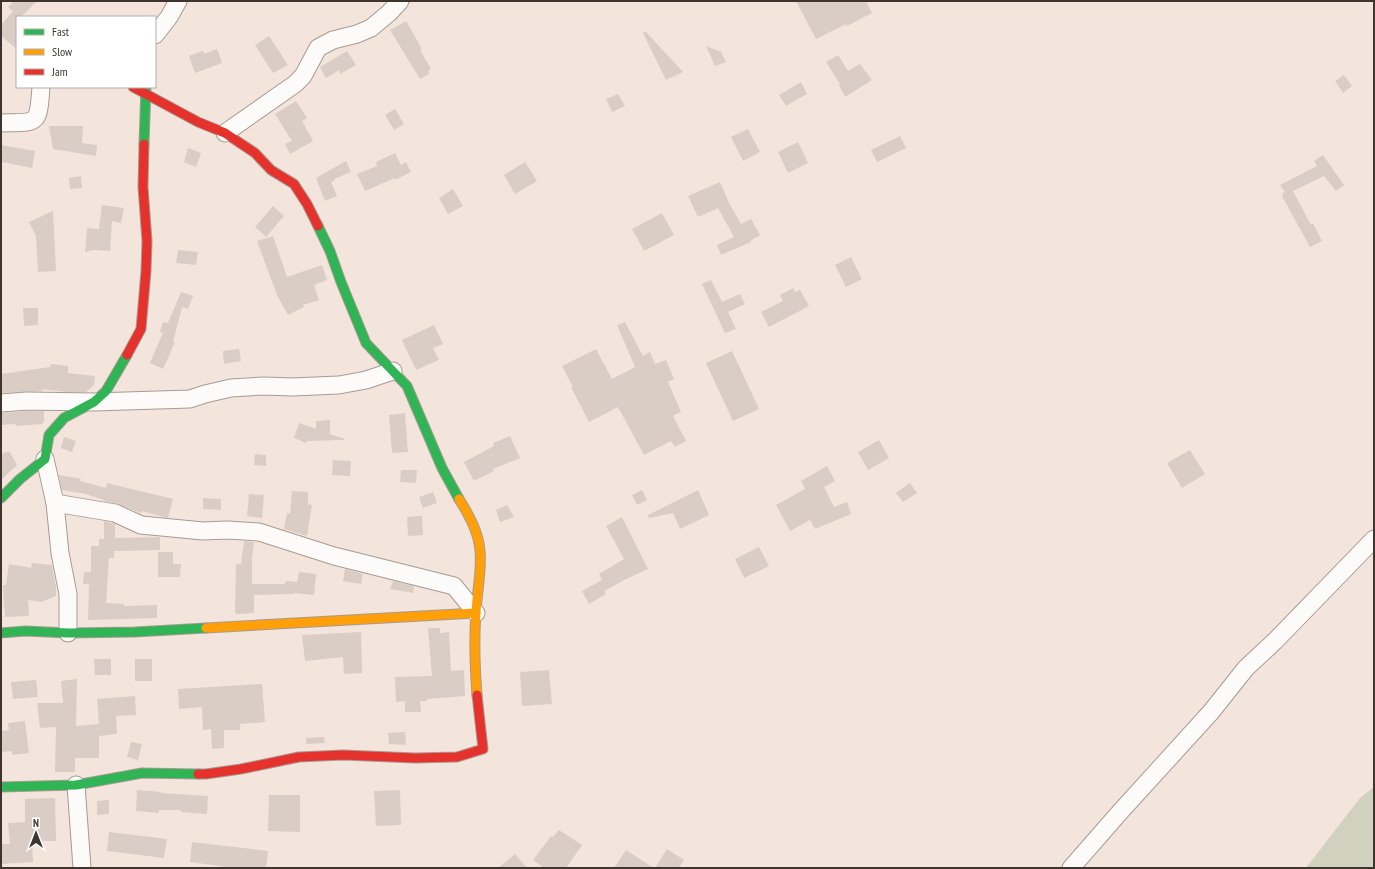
<svg xmlns="http://www.w3.org/2000/svg" width="1375" height="869" font-family="'PT Sans Narrow',sans-serif">
  <style>
    .green { fill: #d1d1bf }
    .building { fill: #d9cdc5 }
    .lines { fill: none; stroke-linecap: round; stroke-linejoin: round }
    .street-casing { stroke: #a69b93; stroke-width: 19 }
    .fast-casing { stroke: #a69b93; stroke-width: 11 }
    .slow-casing { stroke: #a69b93; stroke-width: 11 }
    .jam-casing { stroke: #a69b93; stroke-width: 11 }
    .street { stroke: #fdfbfa; stroke-width: 17 }
    .fast { stroke: #30b455; stroke-width: 9 }
    .slow { stroke: #ff9f0a; stroke-width: 9 }
    .jam { stroke: #e5322d; stroke-width: 9 }
  </style>
  <rect width="100%" height="100%" fill="#f4e5dc"/>
  <path class="green" d="M1374,787V868H1306L1360,798Z"/>
  <g class="building">
    <path d="M14,1H37L21,17L17,16V49L1,36V25L13,11L8,7Z"/>
    <path d="M796,1H866L872,13L847,26L846,24L816,39Z"/>
    <path d="M406,21L422,49L420,50L431,69L428,71L429,74L420,79L390,30Z"/>
    <path d="M645,31L683,72L666,80L643,33Z"/>
    <path d="M269,36L288,65L273,73L255,45Z"/>
    <path d="M706,46L721,52L726,62L715,66Z"/>
    <path d="M217,49L222,63L195,73L189,56L203,51L204,54Z"/>
    <path d="M347,51L356,65L340,74L339,70L326,78L320,67Z"/>
    <path d="M838,55L848,71L860,64L872,80L845,97L839,85L840,84L826,62Z"/>
    <path d="M1344,75L1352,86L1343,93L1335,81Z"/>
    <path d="M801,82L807,94L786,106L779,95Z"/>
    <path d="M618,94L625,106L612,112L606,99Z"/>
    <path d="M296,101L307,118L302,121L313,141L290,154L285,144L292,141L275,114Z"/>
    <path d="M395,109L404,124L394,130L385,115Z"/>
    <path d="M49,126H83L82,143L97,145L96,156L53,149Z"/>
    <path d="M748,129L760,152L743,161L731,137Z"/>
    <path d="M900,136L906,148L877,162L871,150Z"/>
    <path d="M798,142L808,163L788,173L778,152Z"/>
    <path d="M1,145L35,151L32,168L1,162Z"/>
    <path d="M188,148L201,153L196,167L184,162Z"/>
    <path d="M395,153L401,165L406,162L411,172L395,180V178L365,191L357,174L377,166L376,162Z"/>
    <path d="M1323,155L1344,185L1336,191L1324,176L1293,191L1311,225L1313,223L1322,241L1310,247L1282,196L1283,195L1282,193L1285,192L1280,185L1317,166L1314,161Z"/>
    <path d="M346,161L351,172L334,179L335,180L331,182L337,196L325,201L316,178Z"/>
    <path d="M525,162L537,181L515,194L504,175Z"/>
    <path d="M81,176L82,188L70,189L69,178Z"/>
    <path d="M720,182L729,203L741,224L751,219L760,235L750,241L751,242L721,255L717,245L734,237L718,208L698,217L688,196Z"/>
    <path d="M453,189L463,206L448,214L439,198Z"/>
    <path d="M102,205L124,208L121,223L112,221L110,251L93,250L85,252L87,228L99,229Z"/>
    <path d="M273,206L284,216L266,237L255,227Z"/>
    <path d="M53,211L56,271L38,272L36,236L29,222Z"/>
    <path d="M662,213L674,235L644,251L632,229Z"/>
    <path d="M273,236L287,277L322,265L327,280L314,285L319,300L303,305L304,307L288,315L277,295L257,241Z"/>
    <path d="M178,250L198,252L196,265L176,263Z"/>
    <path d="M851,257L862,279L846,287L835,265Z"/>
    <path d="M711,280L722,302L740,294L745,304L728,312L736,329L725,333L702,284Z"/>
    <path d="M793,288L795,292L800,290L809,306L769,327L761,312L783,301L780,295Z"/>
    <path d="M181,292L193,296L188,309L182,307L173,342H175L163,369L150,363L163,333L160,332L163,322L168,323Z"/>
    <path d="M23,308H38V325L24,326Z"/>
    <path d="M625,322L643,356L650,352L655,364L666,360L674,379L668,382L681,412L673,416L686,441L675,447L671,441L644,455L618,407L589,422L571,387H573L562,366L596,349L612,379L635,367L617,325Z"/>
    <path d="M434,325L443,344L433,348L439,360L416,370L402,340Z"/>
    <path d="M239,349L241,361L224,364L223,351Z"/>
    <path d="M732,351L759,409L733,421L706,363Z"/>
    <path d="M51,364L68,366V373L95,376L94,385L86,392H66L42,389L43,391L1,393V374L50,367Z"/>
    <path d="M27,411H44V421L42,424L16,426V424L1,425V413Z"/>
    <path d="M405,413L408,452L392,453L389,415Z"/>
    <path d="M330,420V434L345,439L344,440L307,441L306,443L294,438L299,423L316,429V421Z"/>
    <path d="M510,436L520,458L493,469L494,471L474,481L464,462L494,446L493,443Z"/>
    <path d="M64,437L76,441L72,452L61,448Z"/>
    <path d="M879,440L889,458L868,470L858,452Z"/>
    <path d="M1190,450L1205,474L1182,488L1167,463Z"/>
    <path d="M5,452H10L17,465L1,480V455Z"/>
    <path d="M255,454L266,455V466L254,465Z"/>
    <path d="M333,460L351,461L350,476L332,475Z"/>
    <path d="M827,466L835,481L824,487L834,507L847,502L851,514L815,529L810,520L790,531L776,505L805,489L801,481Z"/>
    <path d="M401,470H417L416,483L400,482Z"/>
    <path d="M59,475L81,479L80,481L106,488L107,483L173,499L168,518L142,511L141,513L135,511L119,504L104,501V500L86,494L62,490Z"/>
    <path d="M910,483L917,493L903,502L896,493Z"/>
    <path d="M642,490L647,500L637,505L632,495Z"/>
    <path d="M698,490L709,515L680,529L673,513L649,518L648,515Z"/>
    <path d="M292,491L308,492V504L312,505L307,536L284,529L287,513L290,514Z"/>
    <path d="M433,492L437,503L423,508L419,497Z"/>
    <path d="M249,494L264,495L262,518L247,516Z"/>
    <path d="M203,498L221,499V510L203,509Z"/>
    <path d="M507,505L514,517L500,522L496,510Z"/>
    <path d="M422,516L423,535L408,536L407,517Z"/>
    <path d="M622,517L648,569L626,579L604,591L606,594L589,604L582,591L602,580L599,574L624,559L606,526Z"/>
    <path d="M104,521L115,524V538L160,537V550L114,551V558H109L106,603L124,604V606L157,605V618L88,620L89,584H83L84,572H91V546H99V539H104Z"/>
    <path d="M244,541L254,542L252,558V584H285L286,581L297,582L299,572L316,574L314,595L294,593V594L254,595V613L238,614L235,613L236,564H241Z"/>
    <path d="M759,547L769,566L744,578L735,559Z"/>
    <path d="M158,552H173V564H181L180,577H158Z"/>
    <path d="M32,563L52,565L56,587V596L41,602L28,600L29,616L5,617V609H4L3,585H6L9,564L31,568Z"/>
    <path d="M345,569L363,574L361,584L343,581Z"/>
    <path d="M393,581L414,586L413,593L390,589Z"/>
    <path d="M428,628H440V633L449,632L451,671L464,670L465,696L427,699V701H420L421,712H405V701L396,702L395,677L432,676Z"/>
    <path d="M361,632L362,673L344,674L343,657L305,661L302,635Z"/>
    <path d="M94,659H111V675H95Z"/>
    <rect x="135" y="659" width="17" height="22"/>
    <path d="M549,670L552,704L522,706L520,672Z"/>
    <path d="M77,679L76,726L99,724L97,699L135,696L136,715L116,716L117,734L99,736V758H75V772H55L56,727L40,728L37,703H63L61,681Z"/>
    <path d="M36,680L38,697L13,699L11,682Z"/>
    <path d="M262,684L265,722L240,724V730H224V748L212,749L211,729L203,730L202,707L179,709L178,689Z"/>
    <path d="M25,721L29,753L12,755V751L1,752V731L9,730L8,723Z"/>
    <path d="M405,732L406,745L389,744L388,733Z"/>
    <path d="M324,737L325,743L306,744V738Z"/>
    <path d="M131,742L142,744L138,760L127,757Z"/>
    <path d="M137,790L161,792V793L208,796L207,814L181,812V810H159V813L136,811Z"/>
    <path d="M400,790L401,825L376,826L374,791Z"/>
    <path d="M269,795H300V832L268,831Z"/>
    <path d="M55,798L56,841H32L33,862L1,864V844H10L8,823L25,822V799Z"/>
    <path d="M109,800V814L97,815V801Z"/>
    <path d="M559,830L582,845L566,868H544L533,860L551,836L553,837Z"/>
    <path d="M109,832L167,839L164,858L107,851Z"/>
    <path d="M192,842L268,851L266,868H234L190,862Z"/>
    <path d="M667,849L684,860L679,868H655Z"/>
    <path d="M626,850L654,868H614Z"/>
    <path d="M515,854L527,868H498Z"/>
  </g>
  <g class="lines">
    <g class="street-casing">
      <g id="street">
        <path d="M155,35L169,17L178,1"/>
        <path d="M1,123C39,122 38,126 41,87"/>
        <path d="M225,133L295,84L303,76L318,48L333,40L357,34L371,28L389,13L400,1"/>
        <path d="M1,403L27,401L94,402L190,399L205,394L231,388L264,386L292,387L339,385L366,380L393,371"/>
        <path d="M45,459L55,503L60,553L68,594V633"/>
        <path d="M55,503L115,513L141,525L203,531L227,530L259,532L334,556L454,586L476,613"/>
        <path d="M76,785L82,868"/>
        <path d="M1071,868L1120,812L1211,712L1246,668L1275,641L1374,539"/>
      </g>
    </g>
    <g class="fast-casing">
      <g id="fast">
        <path d="M144,144L146,87"/>
        <path d="M318,226L330,251L341,282L366,343L407,386L442,468L459,499"/>
        <path d="M1,498L20,479L45,459L49,435L64,418L94,402L106,391L127,355"/>
        <path d="M1,633L25,631L68,633L135,632L206,628"/>
        <path d="M1,787L76,785L142,773L198,774"/>
      </g>
    </g>
    <g class="slow-casing">
      <g id="slow">
        <path d="M459,499C469,515 478,531 480,550C482,570 477,592 476,612C474,638 475,669 477,695"/>
        <path d="M206,628L476,613"/>
      </g>
    </g>
    <g class="jam-casing">
      <g id="jam">
        <path d="M133,87L198,122L225,133L255,153L271,170L294,184L307,204L318,226"/>
        <path d="M127,355L141,329L146,271L147,241L143,187L144,144"/>
        <path d="M198,774H206L241,769L299,757L343,755L415,758L457,757L483,749L477,695"/>
      </g>
    </g>
    <use href="#street" class="street"/>
    <use href="#fast" class="fast"/>
    <use href="#slow" class="slow"/>
    <use href="#jam" class="jam"/>
  </g>
  <rect width="1375" height="869" fill="none" stroke="#40352e" stroke-width="4"/>
  <rect x="16" y="16" width="140" height="72" fill="#ffffff" stroke="#b3aeab"/>
  <rect x="24" y="29" width="20" height="6" fill="#30b455" stroke="#b3aeab"/>
  <text x="52" y="36" font-size="12" fill="#40352e">Fast</text>
  <rect x="24" y="49" width="20" height="6" fill="#ff9f0a" stroke="#b3aeab"/>
  <text x="52" y="56" font-size="12" fill="#40352e">Slow</text>
  <rect x="24" y="69" width="20" height="6" fill="#e5322d" stroke="#b3aeab"/>
  <text x="52" y="76" font-size="12" fill="#40352e">Jam</text>
  <g transform="translate(36 833)" stroke="#ffffff" stroke-width="3" paint-order="stroke">
  <path d="M0-3L7 15L0 10L-7 15Z" fill="#40352e"/>
  <text y="-6" font-size="11" font-weight="bold" text-anchor="middle" fill="#40352e">N</text>
  </g>
</svg>
